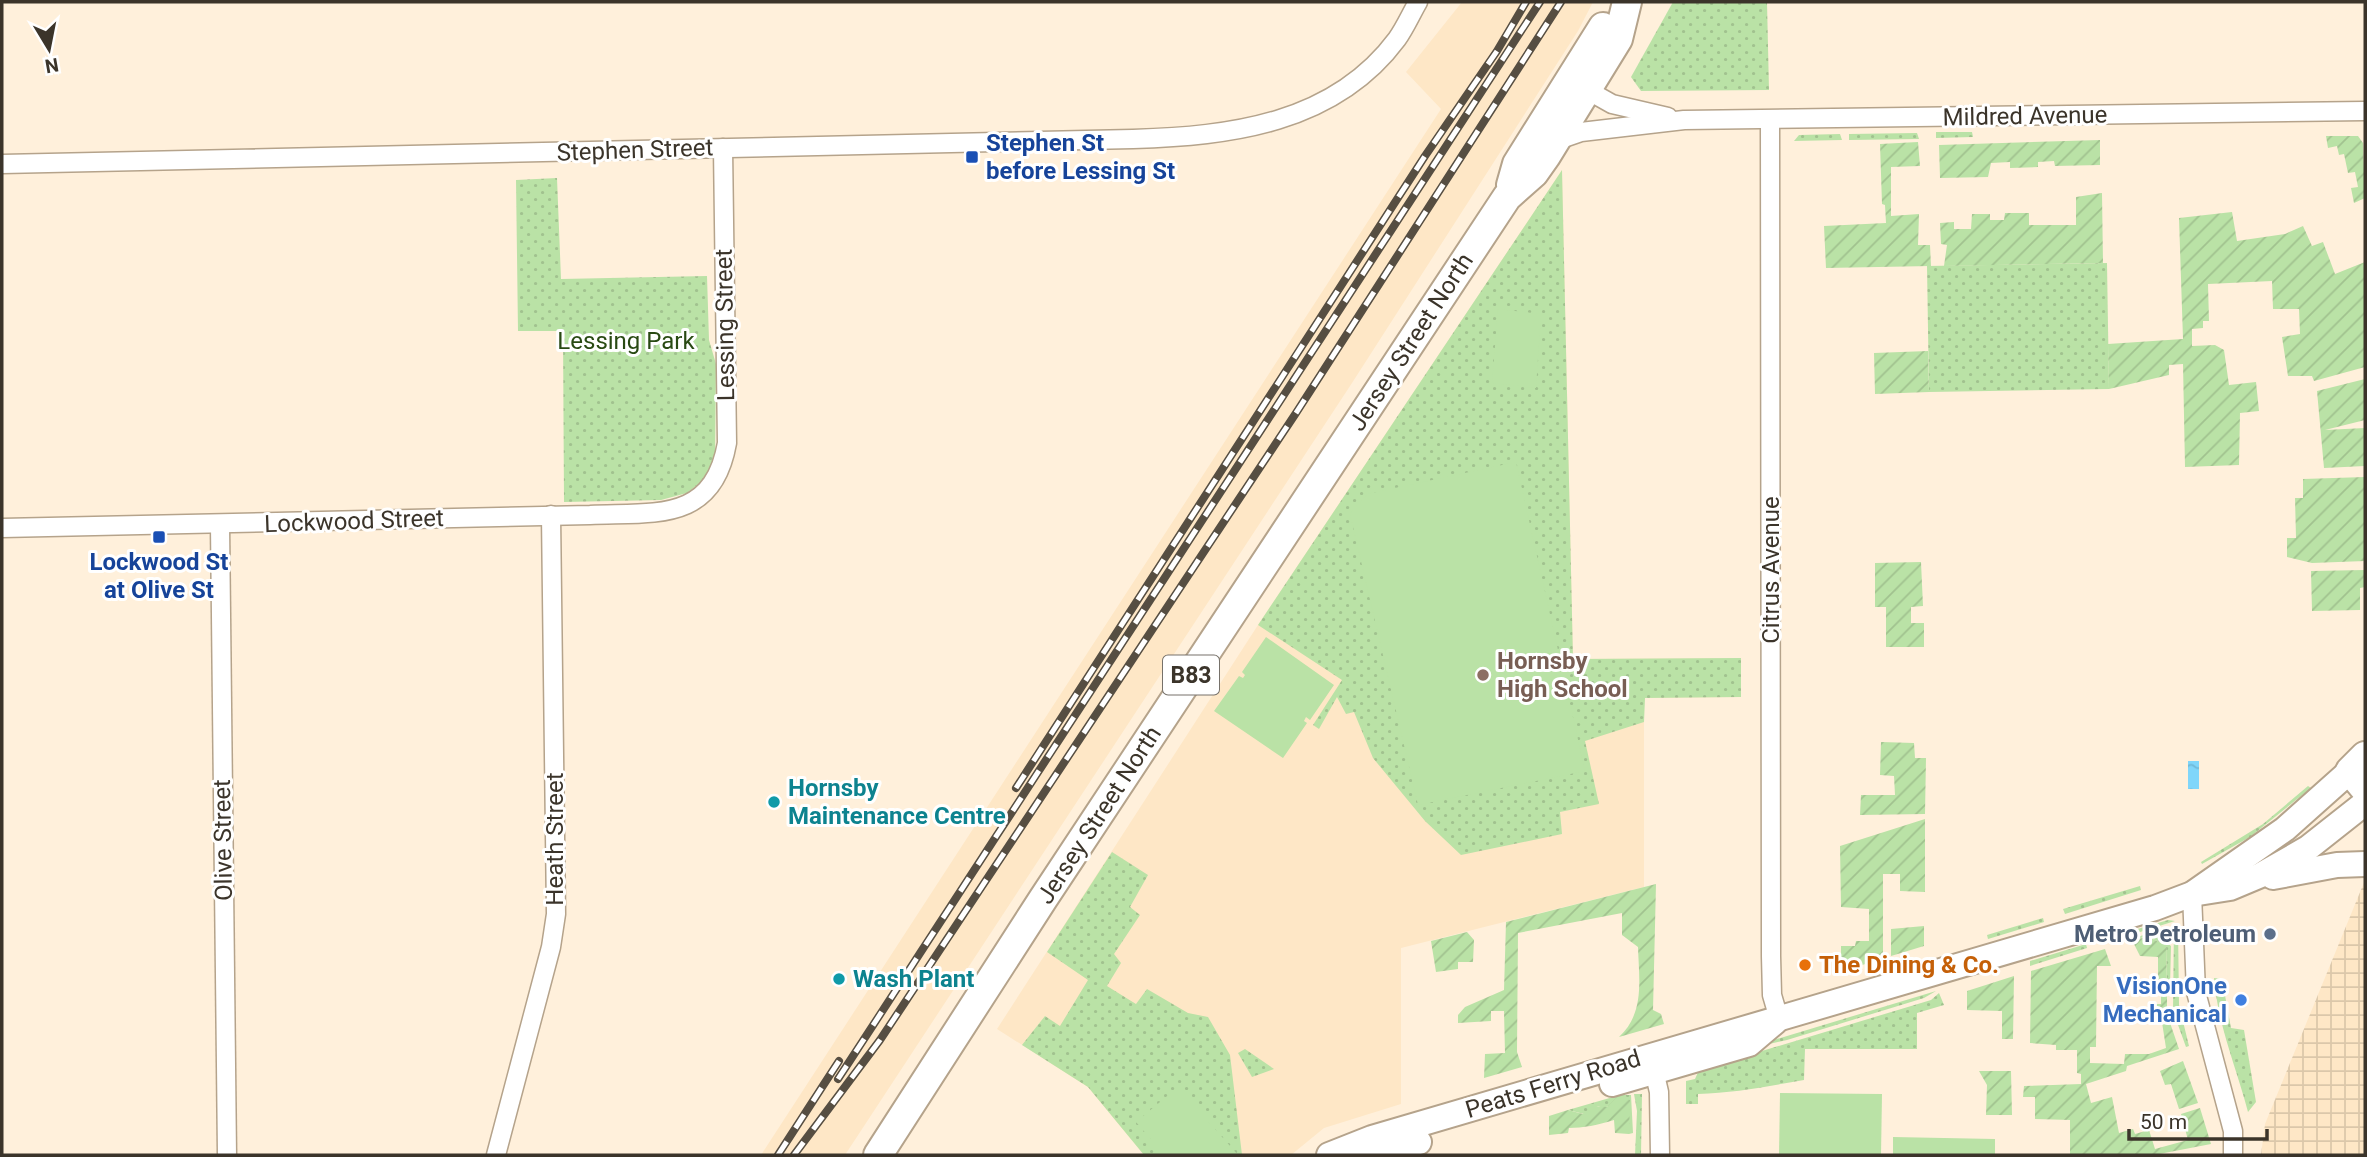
<svg xmlns="http://www.w3.org/2000/svg" width="2367" height="1157" font-family="Roboto,sans-serif">
  <style>
    .industrial { fill: url(#industrial-grid) }
    .built { fill: #fee7c6 }
    .grass { fill: url(#grass-dots) }
    .garden { fill: url(#garden-furrows) }
    .pitch { fill: #bae2a6 }
    .water { fill: url(#water-ripples) }
    .lines { fill: none; stroke-linecap: round; stroke-linejoin: round }
    .street-casing { stroke: #b5a38b; stroke-width: 21 }
    .secondary-casing { stroke: #b5a38b; stroke-width: 28 }
    .primary-casing { stroke: #b5a38b; stroke-width: 32 }
    .street { stroke: #fff; stroke-width: 18 }
    .secondary { stroke: #fff; stroke-width: 24 }
    .primary { stroke: #fff; stroke-width: 28 }
    .rail-casing { stroke: #564e42; stroke-width: 8 }
    .rail { stroke: #fff; stroke-width: 5; stroke-dasharray: 16; stroke-linecap: butt }
    .transit-dot { fill: #1a4fb4; stroke: #fff; stroke-width: 2.5 }
    .education-dot { fill: #8d6e63; stroke: #fff; stroke-width: 2.5 }
    .culture-dot { fill: #0f9aa8; stroke: #fff; stroke-width: 2.5 }
    .service-dot { fill: #5c6f8a; stroke: #fff; stroke-width: 2.5 }
    .food-dot { fill: #e8710a; stroke: #fff; stroke-width: 2.5 }
    .shop-dot { fill: #3f7fe0; stroke: #fff; stroke-width: 2.5 }
    .labels { text-anchor: middle; stroke-width: 6; stroke-linejoin: round; paint-order: stroke }
    .shield { fill: #fff; stroke: #76716a; stroke-width: 2 }
    .shield-label { font-size: 23px; font-weight: bold; fill: #3b342a }
    .street-label { font-size: 24px; fill: #3b342a; stroke: #fff }
    .transit-label { font-size: 24px; font-weight: bold; fill: #164399; stroke: #fff; text-anchor: start }
    .park-label { font-size: 24px; fill: #294a13; stroke: #fff }
    .education-label { font-size: 24px; font-weight: bold; fill: #785e54; stroke: #fff; text-anchor: start }
    .culture-label { font-size: 24px; font-weight: bold; fill: #0d838f; stroke: #fff; text-anchor: start }
    .service-label { font-size: 24px; font-weight: bold; fill: #4e5e75; stroke: #fff; text-anchor: end }
    .food-label { font-size: 24px; font-weight: bold; fill: #c56008; stroke: #fff; text-anchor: start }
    .shop-label { font-size: 24px; font-weight: bold; fill: #366cbe; stroke: #fff; text-anchor: end }
  </style>
  <defs>
    <pattern id="industrial-grid" width="8" height="8" patternUnits="userSpaceOnUse" patternTransform="scale(1.75)"><rect width="8" height="8" fill="#fee7c6"/><path d="M0 4h8M4 0v8" fill="none" stroke="#dbc7aa"/></pattern>
    <pattern id="grass-dots" width="8" height="8" patternUnits="userSpaceOnUse" patternTransform="scale(1.75)"><rect width="8" height="8" fill="#bae2a6"/><path d="M2 2h.1M6 6h.1" fill="none" stroke="#a1c28f" stroke-width="1.8" stroke-linecap="round"/></pattern>
    <pattern id="garden-furrows" width="10" height="10" patternUnits="userSpaceOnUse" patternTransform="scale(1.75)"><rect width="10" height="10" fill="#bae2a6"/><path d="M-1 1l2-2M0 10L10 0M9 11l2-2" fill="none" stroke="#a1c28f"/></pattern>
    <pattern id="water-ripples" width="26" height="14" patternUnits="userSpaceOnUse" patternTransform="scale(1.75)"><rect width="26" height="14" fill="#80d6fa"/><path d="M2 4q2-2 4 0t4 0M15 11q2-2 4 0t4 0" fill="none" stroke="#70b8d6"/></pattern>
  </defs>
  <rect width="100%" height="100%" fill="#fff0db"/>
  <path class="industrial" d="M2365,880V1155H2261L2265,1124Z"/>
  <g class="built">
    <path d="M1462,2H1593L1578,31L1352,383L845,1155H761L1441,109L1406,72Z"/>
    <path d="M1562,170L1573,659L1741,658V697L1644,698V887L1401,948V1104L1324,1128L1291,1155H1144L1088,1087L997,1029L1258,625Z"/>
  </g>
  <g class="grass">
    <path d="M1673,2H1767L1769,90L1641,91L1631,77Z"/>
    <path d="M1936,132H1972L1973,137L1936,138Z"/>
    <path d="M1917,133L1919,139L1849,140V134Z"/>
    <path d="M1840,134L1842,140L1794,141L1799,135Z"/>
    <path d="M1562,170L1573,659L1741,658V697L1645,698L1644,722L1585,741L1599,804L1560,812L1562,834L1461,855L1425,821L1373,758L1354,712L1346,714L1337,697L1319,729L1313,725L1342,680L1258,625Z"/>
    <path d="M557,178L561,279L707,276L709,340L716,364L715,460L701,482L687,493L661,500L564,502L563,331H518L516,180Z"/>
    <path d="M2107,263L2109,389L1929,392L1927,266Z"/>
    <path d="M2308,786L2311,788L2250,837L2202,864L2201,862L2263,824Z"/>
    <path d="M1112,852L1148,875L1130,907L1140,915L1114,954L1121,963L1107,986L1136,1004L1147,989L1188,1013L1208,1017L1230,1055L1242,1155H1144L1088,1087L1022,1045L1045,1016L1060,1026L1088,980L1047,952Z"/>
    <path d="M2140,886L2141,890L2065,914L2063,909Z"/>
    <path d="M2043,918L2044,922L1988,939L1987,935Z"/>
    <path d="M2168,920L2175,921L2118,939L2117,935Z"/>
    <path d="M2178,925L2179,1005L2189,1046L2186,1047L2173,1011L2174,926Z"/>
    <path d="M2153,932L2171,946L2170,987H2167L2166,945L2148,937L2131,939Z"/>
    <path d="M2086,944L2087,948L2030,966V961Z"/>
    <path d="M2214,978L2222,979L2231,1028L2244,1030L2256,1102L2248,1112C2236,1066 2218,1026 2214,978Z"/>
    <path d="M1936,991L1924,998L1787,1040L1734,1052Z"/>
    <path d="M1939,993L1944,1005L1917,1013V1049H1805L1804,1080C1769,1086 1734,1093 1698,1094V1104H1686V1081L1695,1079L1699,1070L1931,1000Z"/>
    <path d="M1245,1049L1274,1069L1252,1077L1238,1053Z"/>
    <path d="M1634,1094H1642L1641,1155H1635L1637,1111Z"/>
    <path d="M1620,1095H1631L1633,1133L1629,1134V1100L1603,1108L1598,1106L1584,1114L1568,1110Z"/>
  </g>
  <g class="garden">
    <path d="M2326,136H2358L2363,143L2365,198L2354,203L2351,188L2358,187L2355,172L2348,173L2344,154L2339,155L2337,146L2328,148Z"/>
    <path d="M2100,140V165L2055,166L2054,161L2038,162V167L2010,168V162L1991,163L1988,177L1940,178L1939,145Z"/>
    <path d="M1918,142L1920,166L1891,167V216L1919,214L1918,245H1930L1931,266L1826,268L1824,226L1886,223L1885,205L1882,204L1880,144Z"/>
    <path d="M2102,193L2103,263L1944,266L1947,245L1941,244L1940,223L1954,222V229H1971L1972,214H1990V220H2004L2005,213H2029V225H2076V197Z"/>
    <path d="M2232,212L2237,241L2285,234L2303,226L2312,246L2323,242L2335,274L2365,262V367L2314,381L2312,376H2288L2282,337L2300,334L2299,309H2273L2272,281L2208,284L2209,321H2203V328L2192,329V346L2215,345L2224,350L2229,385L2256,382L2259,411L2240,413L2239,465L2185,467L2183,364L2169,365V375L2109,389L2108,344L2183,339L2179,218Z"/>
    <path d="M1928,351L1929,392L1875,394L1874,353Z"/>
    <path d="M2365,379V420L2325,430L2365,428V466L2324,468L2317,391Z"/>
    <path d="M2365,477V561L2312,563L2287,557V538H2296L2295,498H2303V479Z"/>
    <path d="M1921,562L1923,606L1911,607V623H1924V647H1886V607H1875V563Z"/>
    <path d="M2365,570V587L2360,588V610L2312,611L2311,571Z"/>
    <path d="M1881,742L1914,743L1915,758H1926L1925,814L1860,815L1861,795H1895L1894,776L1880,775Z"/>
    <path d="M1925,819V892L1900,891V874H1883V959L1841,971V946H1855L1856,941H1869V909L1841,907L1840,846Z"/>
    <path d="M1656,884L1653,1010L1661,1014L1664,1024L1619,1037C1645,1013 1639,980 1638,947L1622,935V913L1518,933L1517,1052L1522,1067L1484,1078L1485,1054L1505,1053L1504,1011H1491V1021L1458,1023V1015L1465,1007L1504,990L1506,922Z"/>
    <path d="M1924,926V946L1891,956V929Z"/>
    <path d="M1467,932L1474,940L1473,962H1458V969L1436,972L1431,941Z"/>
    <path d="M2148,937L2166,945L2167,987H2158V957L2140,956L2132,940Z"/>
    <path d="M2105,949L2111,966H2097L2096,1047H2090V1063L2124,1064L2125,1054H2149L2166,1048L2161,1016L2153,1012V1004H2161V995H2167V1014L2179,1049L2127,1066L2126,1071L2086,1084L2091,1103L2112,1097L2119,1133L2133,1129L2135,1134L2149,1130L2155,1149L2188,1140L2181,1114L2200,1108L2211,1144L2154,1155H2070V1120L2035,1119V1097H2023L2024,1086L2081,1084V1074L2077,1073V1050H2056V1045L2030,1043L2031,971Z"/>
    <path d="M2014,976L2013,1039H2002V1011L1967,1010V991Z"/>
    <path d="M2183,1061L2198,1103L2179,1109L2171,1084L2165,1085L2160,1071Z"/>
    <path d="M1979,1071H2011L2012,1115H1986L1987,1085Z"/>
    <path d="M1618,1096L1630,1100L1629,1134L1615,1133L1614,1120C1599,1125 1582,1128 1569,1128L1568,1133L1549,1135V1116L1568,1110L1583,1114L1594,1106L1607,1107Z"/>
  </g>
  <g class="pitch">
    <path d="M1498,309L1541,314L1536,388L1492,383Z"/>
    <path d="M1516,462L1585,771L1418,805L1350,514L1367,494Z"/>
    <path d="M1266,637L1334,685L1310,720L1306,717L1304,721L1307,723L1283,758L1214,711L1239,676L1243,678L1245,675L1242,672Z"/>
    <path d="M1178,1087L1238,1155H1164L1136,1122Z"/>
    <path d="M1780,1093L1882,1094L1881,1155H1779Z"/>
    <path d="M1893,1137L1995,1139V1155H1893Z"/>
  </g>
  <rect class="water" x="2188" y="761" width="11" height="28"/>
  <g class="lines">
    <g class="street-casing">
      <g id="street">
        <path d="M1580,86L1612,104L1668,117"/>
        <path d="M1770,120L1771,956L1772,995L1779,1019"/>
        <path d="M1555,141L1581,132L1684,120L2365,111"/>
        <path d="M2,164L1133,139C1230,136 1334,124 1397,39C1405,28 1411,14 1418,2"/>
        <path d="M220,525L227,1155"/>
        <path d="M2,528L590,515C655,512 713,523 727,443L723,148"/>
        <path d="M2192,894L2196,992L2233,1131V1155"/>
        <path d="M1652,1062L1659,1092L1660,1155"/>
        <path d="M496,1155L551,947L556,914L551,515"/>
      </g>
    </g>
    <g class="secondary-casing">
      <g id="secondary">
        <path d="M2273,877L2337,865L2365,864"/>
        <path d="M2195,892L2285,829L2350,771"/>
        <path d="M1612,1084L1749,1044L1775,1022"/>
        <path d="M1329,1155L1372,1138L2155,908L2192,894L2230,888L2261,875L2308,848L2365,803"/>
        <path d="M1375,1155L1419,1142"/>
      </g>
    </g>
    <g class="primary-casing">
      <g id="primary">
        <path d="M1511,185L1517,164L1603,27"/>
        <path d="M2365,756L2350,771L2365,789"/>
        <path d="M878,1155L1043,899L1507,197L1534,173L1546,156L1618,39L1627,2"/>
      </g>
    </g>
    <use href="#street" class="street"/>
    <use href="#secondary" class="secondary"/>
    <use href="#primary" class="primary"/>
    <g class="rail-casing">
      <g id="rail">
        <path d="M1016,788L1425,156L1497,51L1526,2"/>
        <path d="M838,1079L1540,2"/>
        <path d="M778,1155L839,1061"/>
        <path d="M794,1155L880,1040L1296,413L1561,2"/>
      </g>
    </g>
    <use href="#rail" class="rail"/>
  </g>
  <g class="transit-dot">
    <rect x="965" y="150" width="14" height="14" rx="3.5"/>
    <rect x="152" y="530" width="14" height="14" rx="3.5"/>
  </g>
  <circle class="education-dot" cx="1483" cy="675" r="7"/>
  <g class="culture-dot">
    <circle cx="774" cy="802" r="7"/>
    <circle cx="839" cy="979" r="7"/>
  </g>
  <circle class="service-dot" cx="2270" cy="934" r="7"/>
  <circle class="food-dot" cx="1805" cy="965" r="7"/>
  <circle class="shop-dot" cx="2241" cy="1000" r="7"/>
  <g class="labels">
    <rect class="shield" x="1163" y="655.5" width="56" height="39" rx="5"/>
    <g class="shield-label">
      <text x="1191" y="683">B83</text>
    </g>
    <g class="street-label">
      <text transform="translate(2025 116) rotate(-1)" y="8">Mildred Avenue</text>
      <text transform="translate(635 150) rotate(-2)" y="8">Stephen Street</text>
      <text transform="translate(725 325) rotate(-91)" y="8">Lessing Street</text>
      <text transform="translate(1411 342) rotate(-57)" y="8">Jersey Street North</text>
      <text transform="translate(354 521) rotate(-2)" y="8">Lockwood Street</text>
      <text transform="translate(1771 570) rotate(-90)" y="8">Citrus Avenue</text>
      <text transform="translate(1099 815) rotate(-57)" y="8">Jersey Street North</text>
      <text transform="translate(555 839) rotate(-90)" y="8">Heath Street</text>
      <text transform="translate(223 840) rotate(-91)" y="8">Olive Street</text>
      <text transform="translate(1553 1084) rotate(-17)" y="8">Peats Ferry Road</text>
    </g>
    <g class="transit-label">
      <text x="986" y="151">Stephen St<tspan x="986" dy="28">before Lessing St</tspan></text>
      <text x="159" y="570" text-anchor="middle">Lockwood St<tspan x="159" dy="28">at Olive St</tspan></text>
    </g>
    <g class="park-label">
      <text x="626" y="349">Lessing Park</text>
    </g>
    <g class="education-label">
      <text x="1497" y="669">Hornsby<tspan x="1497" dy="28">High School</tspan></text>
    </g>
    <g class="culture-label">
      <text x="788" y="796">Hornsby<tspan x="788" dy="28">Maintenance Centre</tspan></text>
      <text x="853" y="987">Wash Plant</text>
    </g>
    <g class="service-label">
      <text x="2256" y="942">Metro Petroleum</text>
    </g>
    <g class="food-label">
      <text x="1819" y="973">The Dining &amp; Co.</text>
    </g>
    <g class="shop-label">
      <text x="2227" y="994">VisionOne<tspan x="2227" dy="28">Mechanical</tspan></text>
    </g>
  </g>
  <rect width="2367" height="1157" fill="none" stroke="#3b342a" stroke-width="7"/>
  <g transform="translate(49 49) rotate(170)" stroke="#ffffff" stroke-width="5" paint-order="stroke">
  <path d="M0-5L12 26L0 18L-12 26Z" fill="#3b342a"/>
  <text y="-10" font-size="19" font-weight="bold" text-anchor="middle" fill="#3b342a">N</text>
  </g>
  <path d="M2129 1129v10h138v-10" fill="none" stroke="#3b342a" stroke-width="3.5"/>
  <text x="2140" y="1129" font-size="21" fill="#3b342a" stroke="#ffffff" stroke-width="5" paint-order="stroke">50 m</text>
</svg>
